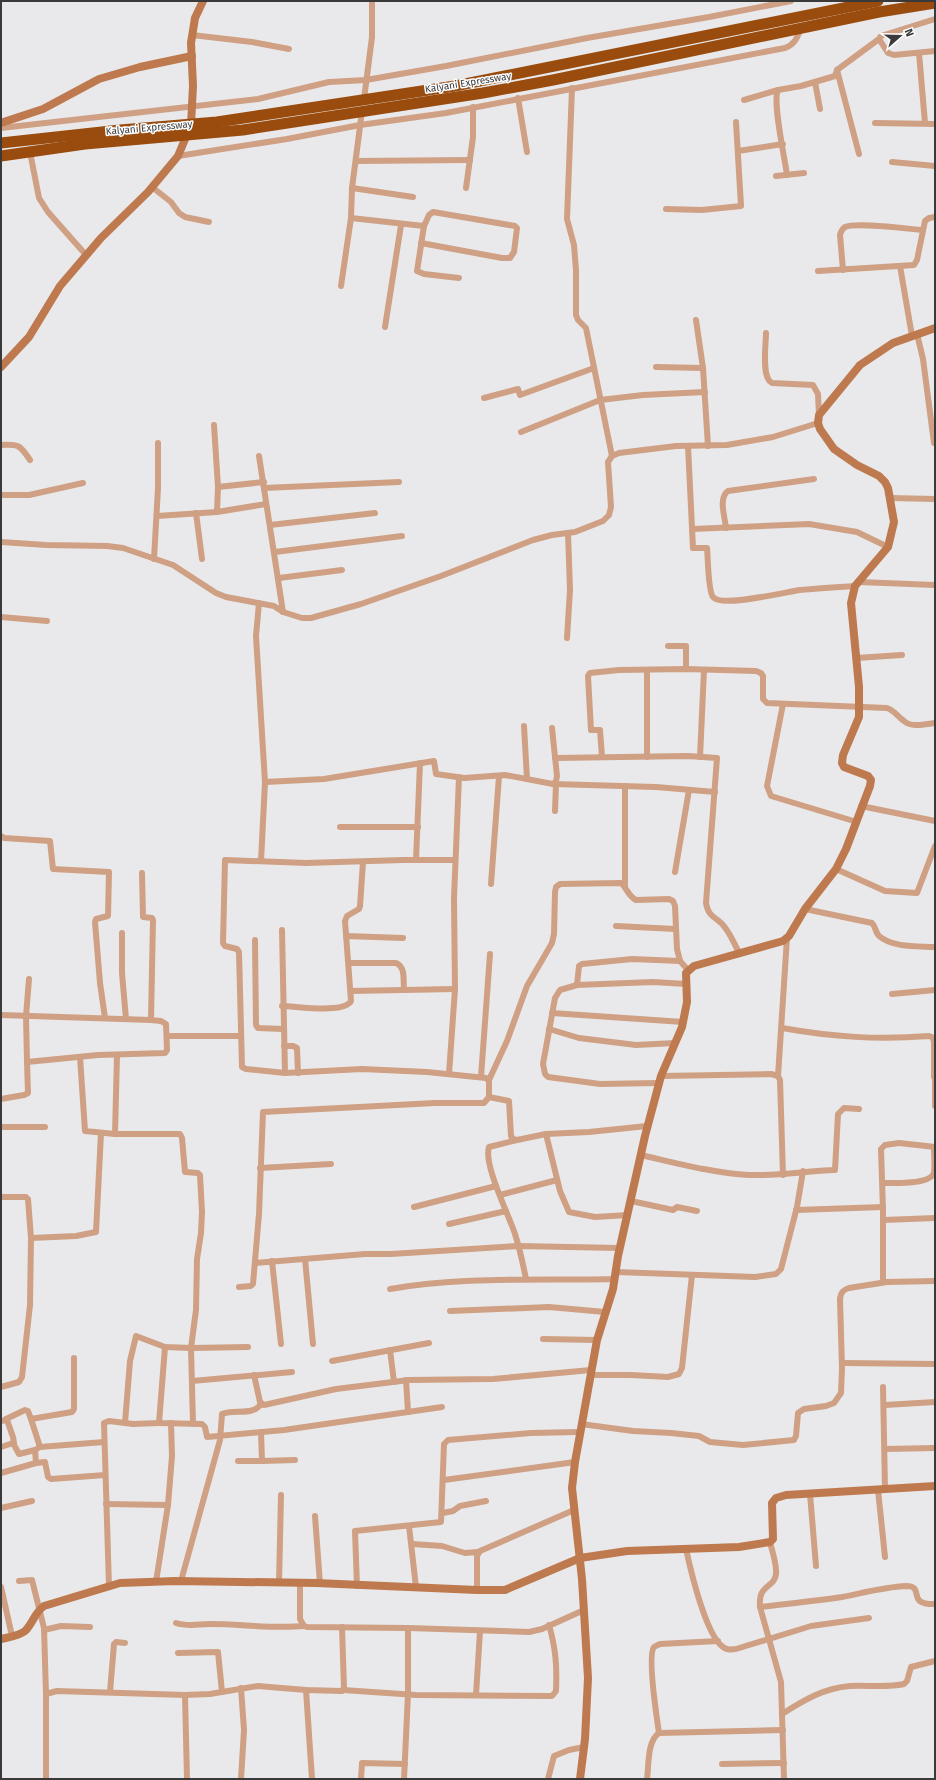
<svg xmlns="http://www.w3.org/2000/svg" width="936" height="1780" font-family="'Fira Sans',sans-serif">
  <style>
    .lines { fill: none; stroke-linecap: round; stroke-linejoin: round }
    .street { stroke: #cfa083; stroke-width: 6 }
    .secondary { stroke: #be7a4e; stroke-width: 8 }
    .highway { stroke: #994c0e; stroke-width: 11 }
    .labels { text-anchor: middle; stroke-width: 3; stroke-linejoin: round; paint-order: stroke }
    .street-label { font-size: 10px; fill: #3a3a3b; stroke: #fff }
  </style>
  <rect width="100%" height="100%" fill="#e9e9eb"/>
  <g class="lines">
    <g class="street">
      <path d="M192,35L252,42L289,49"/>
      <path d="M879,39L888,53L894,55L935,51"/>
      <path d="M919,53L925,123"/>
      <path d="M837,70L859,154"/>
      <path d="M815,82L820,109"/>
      <path d="M572,88L567,219L574,245L576,270V315L578,320L586,328L612,456"/>
      <path d="M518,98L527,152"/>
      <path d="M364,99L372,37V1"/>
      <path d="M744,100L778,90"/>
      <path d="M362,111L352,188L413,197"/>
      <path d="M875,123L935,124"/>
      <path d="M1,128L258,99L329,82L366,80L446,66L587,38L709,17L791,1"/>
      <path d="M738,151L783,144"/>
      <path d="M30,152L39,198L48,212L86,255"/>
      <path d="M178,156L287,139L360,125L446,113L785,48C795,44 797,38 801,28"/>
      <path d="M356,161L470,160"/>
      <path d="M892,162L935,166"/>
      <path d="M787,175C785,159 772,101 778,90L801,86L835,76L837,70L879,39L881,36L935,19"/>
      <path d="M776,176L804,173"/>
      <path d="M152,187L171,202L179,213L185,217L209,222"/>
      <path d="M352,188L351,218L424,226L429,215L433,212L515,226L517,228L514,252L510,258H502L421,243"/>
      <path d="M466,188L473,137V107"/>
      <path d="M666,209L702,210L741,206L736,122"/>
      <path d="M424,226L417,271L424,274L459,278"/>
      <path d="M900,266L912,336"/>
      <path d="M843,270L840,235C841,231 842,229 845,227C856,222 908,229 923,230"/>
      <path d="M818,271L914,265L917,260L925,221L929,218L935,217"/>
      <path d="M341,286L351,218"/>
      <path d="M696,320L703,368L708,446"/>
      <path d="M385,327L401,225"/>
      <path d="M766,333C766,344 761,378 772,383L813,385L818,394L819,415"/>
      <path d="M917,334L923,359L934,443"/>
      <path d="M656,367L703,368"/>
      <path d="M484,398L518,389L520,395L594,368"/>
      <path d="M214,425L218,487L217,512"/>
      <path d="M521,432L600,400L643,395L705,392"/>
      <path d="M1,445C19,444 20,445 30,460"/>
      <path d="M688,446L693,548H707C708,557 708,591 713,597C721,608 785,592 800,590C818,588 837,587 855,586"/>
      <path d="M259,456L283,612"/>
      <path d="M218,487L264,482"/>
      <path d="M264,488L399,482"/>
      <path d="M1,495H29L83,483"/>
      <path d="M890,498L935,499"/>
      <path d="M196,513L202,559"/>
      <path d="M157,516L217,512L266,504"/>
      <path d="M270,525L375,513"/>
      <path d="M726,528C725,517 718,498 728,491L814,479"/>
      <path d="M692,529L809,524L857,532L888,547"/>
      <path d="M1,542L46,545L107,546L123,548L173,565L216,593L226,597L274,606L283,612L302,618H311L361,604L441,576L533,540L552,535L575,532L603,521L609,515L611,507L608,462L612,456L619,453L676,446L727,445L773,437L818,423"/>
      <path d="M275,552L402,536"/>
      <path d="M154,559L158,488V443"/>
      <path d="M279,578L342,570"/>
      <path d="M859,582L934,585"/>
      <path d="M259,603L256,636L265,782L261,861"/>
      <path d="M1,617L47,621"/>
      <path d="M567,638L570,590L568,533"/>
      <path d="M668,646H686V669"/>
      <path d="M856,658L902,655"/>
      <path d="M647,670V757"/>
      <path d="M783,704L767,786L771,796L857,822"/>
      <path d="M524,726L527,779"/>
      <path d="M602,757L600,730H591L588,676L590,673L619,670L686,669L756,671L761,673L763,676V699L767,703L887,708C895,711 897,716 904,721C911,728 926,724 935,723"/>
      <path d="M700,757L704,670"/>
      <path d="M555,758L688,756L717,758L706,903C709,920 718,916 726,929C732,937 735,946 740,954"/>
      <path d="M265,782L324,779L434,761L436,774L464,778L505,775L553,784L556,781L557,776L552,728"/>
      <path d="M553,784L656,787L715,792"/>
      <path d="M861,806L935,821"/>
      <path d="M555,811L556,784"/>
      <path d="M340,827H418"/>
      <path d="M1,836L4,838L50,841L53,869L109,872L108,916L96,919L95,922L100,983L105,1018"/>
      <path d="M416,860L420,763"/>
      <path d="M455,860H403L306,863L225,860L223,943L225,946L237,949L239,952L242,1067L246,1069L285,1073L362,1069L427,1072L486,1078L489,1081V1097L509,1101L511,1136L513,1139L517,1140L546,1134L589,1132L647,1126"/>
      <path d="M836,869L885,891L917,893L935,846"/>
      <path d="M675,872L689,790"/>
      <path d="M491,884L499,776"/>
      <path d="M625,886V786"/>
      <path d="M805,909L872,923C876,927 875,932 879,936C893,948 918,946 935,947"/>
      <path d="M616,926L675,929"/>
      <path d="M282,930L285,1073"/>
      <path d="M122,933V973L126,1019"/>
      <path d="M346,936L403,938"/>
      <path d="M255,940L256,1025L258,1028L283,1029"/>
      <path d="M349,963H396C406,967 403,981 404,990"/>
      <path d="M29,979L26,1016L27,1062L98,1055L165,1053L167,1050L166,1024L161,1021L151,1020L153,920L152,918L143,917L142,873"/>
      <path d="M577,985L579,966L582,964L632,959L680,961"/>
      <path d="M351,991L455,989"/>
      <path d="M892,994L935,990"/>
      <path d="M282,1006C296,1006 344,1014 351,1001L345,921L347,916L359,909L360,906L363,862"/>
      <path d="M552,1013L683,1022"/>
      <path d="M1,1015L151,1020"/>
      <path d="M782,1028C833,1037 877,1040 929,1036L932,1037L934,1041V1077"/>
      <path d="M549,1029L579,1038L636,1045L675,1043"/>
      <path d="M167,1036H240"/>
      <path d="M284,1046H293L297,1048L298,1073"/>
      <path d="M80,1057L85,1131L115,1134H180L182,1138L185,1172L198,1173L200,1175L202,1212L201,1233L197,1259L196,1310L191,1348L165,1347L136,1336L130,1361L125,1423"/>
      <path d="M449,1074L455,989L454,898L459,777"/>
      <path d="M661,1076L771,1074L778,1076L780,1080L783,1175"/>
      <path d="M778,1076L787,938"/>
      <path d="M481,1077L490,954"/>
      <path d="M935,1077V1106"/>
      <path d="M489,1080L507,1041L527,986L552,943L554,934L555,892L556,887L560,884L621,883C627,888 628,896 636,900L669,899L673,901L675,906L677,949L680,961L688,970"/>
      <path d="M659,1083L600,1084L548,1077L545,1074L543,1064L555,998L560,990L577,985L653,982L686,984"/>
      <path d="M1,1099L24,1095L28,1093L27,1062"/>
      <path d="M1,1127H45"/>
      <path d="M115,1134L117,1055"/>
      <path d="M546,1134L560,1191L569,1212L595,1217L628,1215"/>
      <path d="M517,1140L489,1147C483,1164 509,1215 515,1234C520,1249 523,1264 526,1279"/>
      <path d="M641,1155C676,1163 713,1173 749,1175C778,1176 806,1171 835,1170L838,1114L844,1108L859,1109"/>
      <path d="M260,1168L331,1164"/>
      <path d="M883,1183C893,1183 930,1185 934,1173C935,1166 934,1155 934,1148"/>
      <path d="M500,1195L557,1180"/>
      <path d="M1,1197H26L28,1199L31,1238"/>
      <path d="M631,1201L673,1210L677,1207L697,1211"/>
      <path d="M414,1207L496,1186"/>
      <path d="M796,1210L883,1207"/>
      <path d="M883,1220L935,1218"/>
      <path d="M449,1224L506,1211"/>
      <path d="M305,1259L313,1344"/>
      <path d="M272,1261L281,1344"/>
      <path d="M255,1263L365,1254H391L518,1246L620,1248"/>
      <path d="M616,1272L755,1277L776,1274L781,1269L797,1207L803,1171"/>
      <path d="M883,1282V1210L881,1149L885,1145L899,1143L935,1147"/>
      <path d="M239,1287L251,1286L253,1284L259,1214L263,1112L435,1103H484L489,1097"/>
      <path d="M390,1289C465,1276 539,1281 614,1279"/>
      <path d="M450,1311L549,1307L605,1312"/>
      <path d="M543,1339L597,1340"/>
      <path d="M165,1347L159,1423L202,1424L205,1427L207,1437L284,1430L442,1407"/>
      <path d="M390,1350L394,1382"/>
      <path d="M332,1361L429,1343"/>
      <path d="M842,1363L935,1364"/>
      <path d="M254,1375L260,1402L264,1405L336,1389L409,1380L493,1379L591,1370"/>
      <path d="M590,1375H631L668,1377L679,1374L682,1368L692,1275"/>
      <path d="M406,1380L408,1412"/>
      <path d="M192,1381L292,1372"/>
      <path d="M1,1387L19,1382L22,1377L30,1305L31,1238L76,1236L96,1232L101,1133"/>
      <path d="M883,1387L885,1489"/>
      <path d="M885,1405L935,1402"/>
      <path d="M6,1419L25,1410L28,1411L31,1419L72,1412L74,1409V1358"/>
      <path d="M31,1419L40,1447"/>
      <path d="M1,1421L7,1420L13,1437L14,1443"/>
      <path d="M193,1424L191,1348L248,1347"/>
      <path d="M581,1424L633,1431L671,1433L699,1436L710,1442L743,1445L794,1440L796,1436L798,1413L804,1409L826,1406L834,1403L841,1393L842,1368L840,1299C841,1292 843,1290 849,1288L887,1282L935,1281"/>
      <path d="M261,1432L262,1461L295,1460"/>
      <path d="M1,1447L13,1443L19,1454L35,1450"/>
      <path d="M885,1449L935,1448"/>
      <path d="M238,1461H262"/>
      <path d="M36,1463L45,1462L48,1477L51,1479L105,1475"/>
      <path d="M1,1473L36,1463L35,1450L40,1447L104,1442"/>
      <path d="M444,1480L575,1462"/>
      <path d="M878,1490L885,1557"/>
      <path d="M810,1494L816,1566"/>
      <path d="M106,1504L168,1505L172,1456L171,1423"/>
      <path d="M1,1508L32,1501"/>
      <path d="M443,1513L453,1511L460,1506L486,1501"/>
      <path d="M315,1516L320,1584"/>
      <path d="M409,1526L416,1587"/>
      <path d="M770,1542C772,1551 777,1564 776,1574C774,1589 758,1583 760,1607L781,1682L784,1779"/>
      <path d="M412,1544L442,1546L465,1553L478,1552"/>
      <path d="M686,1549C690,1567 707,1644 727,1649C729,1650 733,1649 736,1649L811,1626L869,1618"/>
      <path d="M19,1581L32,1580L44,1628L46,1694L57,1691L185,1695L210,1694L258,1686L306,1690L342,1691L344,1688L342,1627"/>
      <path d="M181,1581L220,1440L222,1414C234,1408 252,1417 261,1404"/>
      <path d="M156,1582L168,1505"/>
      <path d="M279,1583L281,1495"/>
      <path d="M300,1583V1619L304,1626L307,1627L408,1628L529,1632L542,1629L584,1610"/>
      <path d="M357,1586L355,1531L441,1522L444,1444L448,1440L531,1433L579,1432"/>
      <path d="M1,1587L12,1636"/>
      <path d="M109,1587L104,1423L109,1421L133,1424L159,1423"/>
      <path d="M477,1590V1556L480,1551L574,1510"/>
      <path d="M760,1607C787,1604 815,1601 842,1597C863,1593 884,1587 906,1586C926,1586 905,1605 935,1604"/>
      <path d="M176,1623C188,1627 198,1624 210,1624C241,1624 273,1629 304,1626"/>
      <path d="M44,1630L61,1626L90,1627"/>
      <path d="M178,1653L218,1652L222,1692"/>
      <path d="M306,1690L312,1779"/>
      <path d="M343,1690L416,1695L552,1696L556,1691C557,1667 556,1649 549,1625"/>
      <path d="M110,1692L114,1644L116,1642L125,1643"/>
      <path d="M46,1694V1779"/>
      <path d="M185,1695L187,1779"/>
      <path d="M476,1695L480,1631"/>
      <path d="M782,1714C804,1700 824,1688 850,1686C868,1685 887,1688 904,1684L907,1681L911,1667L935,1661"/>
      <path d="M659,1733C657,1719 647,1656 654,1647C655,1646 658,1645 660,1644L718,1641"/>
      <path d="M722,1764L784,1763"/>
      <path d="M241,1779L244,1730L241,1688"/>
      <path d="M361,1779L362,1763L405,1764"/>
      <path d="M404,1779L408,1694V1628"/>
      <path d="M548,1779L554,1756L569,1750L584,1747"/>
      <path d="M647,1779C649,1765 647,1741 659,1733L783,1730"/>
    </g>
    <g class="secondary">
      <path d="M1,123L43,109L99,79L140,67L192,56"/>
      <path d="M1,367L29,337L60,286L101,238L148,192L178,156L191,125L193,86L191,43L195,18L203,1"/>
      <path d="M1,1639C9,1637 19,1636 25,1631C33,1623 35,1612 44,1606L120,1583L175,1581L316,1583L477,1590H505L580,1558L627,1551L739,1547L770,1542L773,1539L772,1503L776,1498L786,1495L935,1486"/>
      <path d="M580,1779L585,1739L588,1678L582,1579L572,1488L575,1462L597,1340L613,1289L618,1256L645,1136L661,1076L682,1027L687,1002L686,973L694,966L783,941L789,936L805,909L836,869L846,849L870,786L871,780L868,776L844,767L842,763L843,755L859,717V687L851,603L855,586L888,547L894,522L888,488L885,482L879,476L857,465L834,449L820,429L818,423L819,415L860,365L893,343L935,328"/>
    </g>
    <g class="highway">
      <path d="M1,143L120,130L217,122L455,86L878,1"/>
      <path d="M1,156L85,144L243,130L483,93L553,80L879,12L935,3"/>
    </g>
  </g>
  <g class="labels">
    <g class="street-label">
      <text transform="translate(468 82) rotate(-9)" y="4">Kalyani Expressway</text>
      <text transform="translate(149 127) rotate(-5)" y="4">Kalyani Expressway</text>
    </g>
  </g>
  <rect width="936" height="1780" fill="none" stroke="#3a3a3b" stroke-width="4"/>
  <g transform="translate(900 36) rotate(70)" stroke="#ffffff" stroke-width="3" paint-order="stroke">
  <path d="M0-3L7 15L0 10L-7 15Z" fill="#3a3a3b"/>
  <text y="-6" font-size="11" font-weight="bold" text-anchor="middle" fill="#3a3a3b">N</text>
  </g>
</svg>
